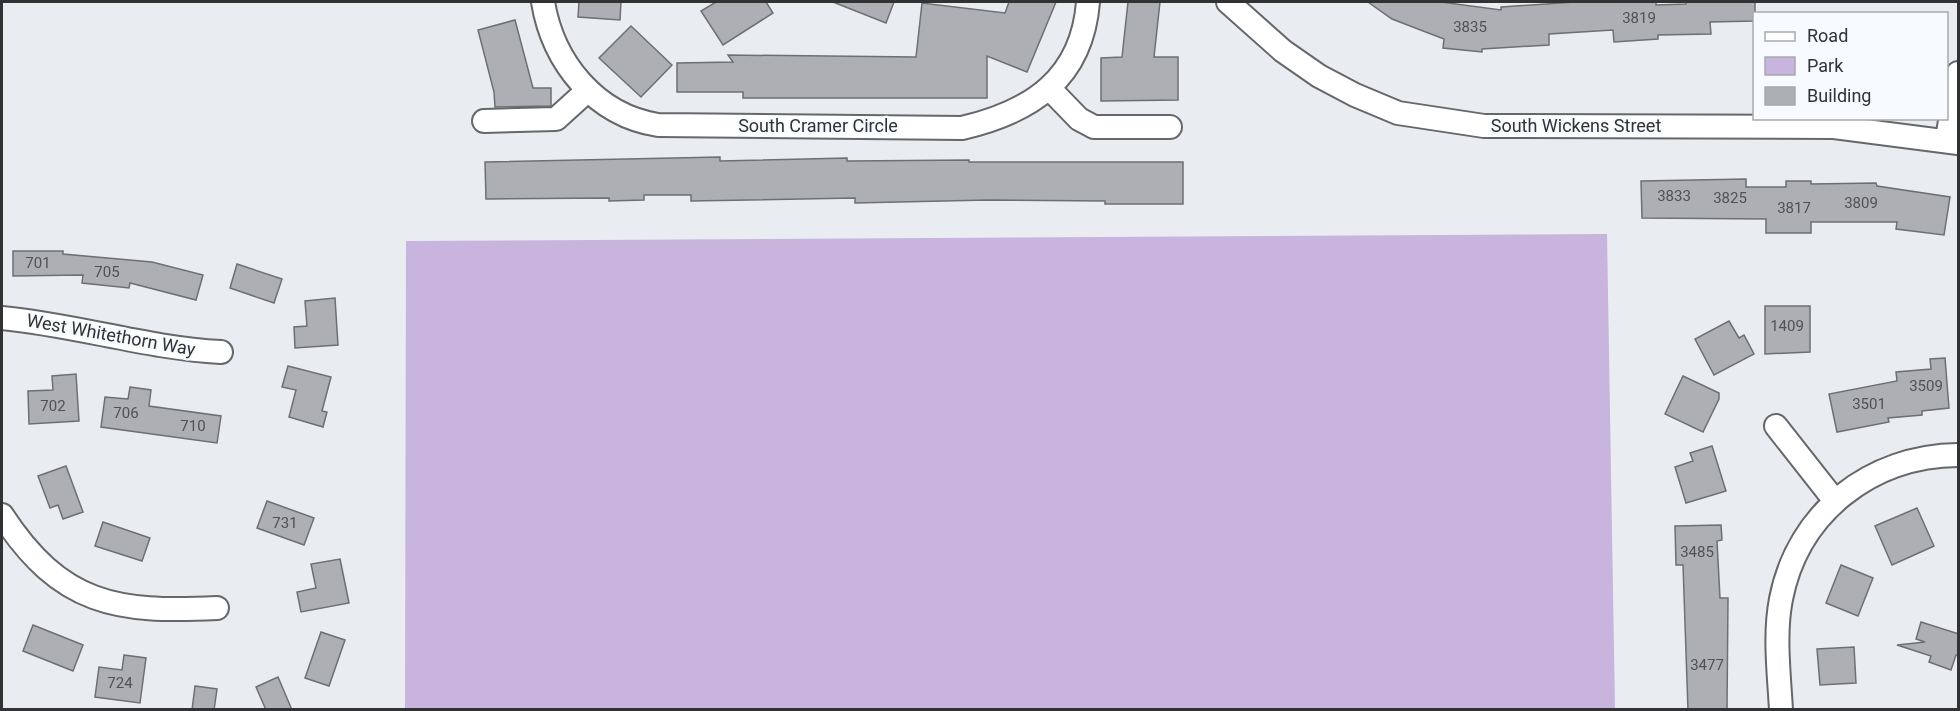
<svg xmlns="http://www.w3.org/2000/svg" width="1960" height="711" font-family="Roboto,sans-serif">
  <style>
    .green { fill: #c8b4dd }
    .building { fill: #aeafb4; stroke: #6e6f74; stroke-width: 1.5 }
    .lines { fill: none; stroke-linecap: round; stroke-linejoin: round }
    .minor-casing { stroke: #64686c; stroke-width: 26 }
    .minor { stroke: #fff; stroke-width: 22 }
    .labels { text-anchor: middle; stroke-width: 4.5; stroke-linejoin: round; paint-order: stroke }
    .number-label { font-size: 15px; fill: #505153 }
    .street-label { font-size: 18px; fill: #303233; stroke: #f7fafe }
  </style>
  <rect width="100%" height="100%" fill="#e9edf2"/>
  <path class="green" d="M1607,234L1615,709H405L406,241Z"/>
  <g class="building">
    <path d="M579,2H621L620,20L578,17Z"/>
    <path d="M716,2H766L773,13L723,45L701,11Z"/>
    <path d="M833,2H894L886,23Z"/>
    <path d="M1009,2H1056L1027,72L987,56V98H743V92H677V63L733,62L728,55L916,57L922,3L1005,13Z"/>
    <path d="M1128,2H1160L1154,57H1178V100L1101,101V58L1122,57Z"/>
    <path d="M1368,2H1441L1501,10V7L1575,2H1656V5L1686,4V2H1755V21L1710,22L1711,34L1658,35V39L1614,42L1613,30L1549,34V45L1482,49V52L1443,48L1444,39L1392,19Z"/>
    <path d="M515,20L533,88H551V106L495,107L494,92L478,30Z"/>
    <path d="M631,26L672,65L641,97L599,58Z"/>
    <path d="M720,157V161L847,158V161L969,160V162H1183V204H1105V201L988,200L855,203V198L691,201V195H644V200L609,201V198L486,199L485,162Z"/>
    <path d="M1746,179V187H1786V181H1811V184L1876,183L1877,186L1950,197L1944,235L1896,229L1897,222H1811V233H1766V219L1642,218L1641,181Z"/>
    <path d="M13,251H63V254L152,262L203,275L196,300L130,283L129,288L82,283L83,275L13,276Z"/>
    <path d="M237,264L282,279L274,303L230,288Z"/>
    <path d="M335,298L338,345L295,348L294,327L307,326L305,301Z"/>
    <path d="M1765,306H1810V352L1765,354Z"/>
    <path d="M1729,321L1739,338L1744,335L1754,354L1714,375L1695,339Z"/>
    <path d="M1945,358L1949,408L1922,411V415L1888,418L1889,422L1837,432L1829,394L1897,381L1896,372L1931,369L1930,359Z"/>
    <path d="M288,366L331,377L322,411L327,412L323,427L289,417L296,390L282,387Z"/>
    <path d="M76,374L79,421L29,424L28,391L53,390L52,376Z"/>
    <path d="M1683,376L1719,393V399L1703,432L1665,414Z"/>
    <path d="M130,387L151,390L149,406L221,416L217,443L101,427L105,397L128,399Z"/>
    <path d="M1712,446L1726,491L1686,503L1675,467L1693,461L1690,453Z"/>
    <path d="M66,466L83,512L63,519L58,505L50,508L38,476Z"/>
    <path d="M267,501L314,518L304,545L257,528Z"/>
    <path d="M1917,508L1934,546L1892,565L1875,526Z"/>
    <path d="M103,522L150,538L142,561L95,546Z"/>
    <path d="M1721,525L1722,540L1717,541L1720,598H1728L1727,710H1688L1683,565H1676L1675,526Z"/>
    <path d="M340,559L349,603L301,612L297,592L316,588L311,564Z"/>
    <path d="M1841,565L1873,578L1858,616L1826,603Z"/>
    <path d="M1921,622L1959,634V655H1956L1951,670L1929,662L1931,656L1897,645L1925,642L1916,639Z"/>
    <path d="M33,625L83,645L73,671L23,651Z"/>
    <path d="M321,632L345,640L329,686L305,678Z"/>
    <path d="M1854,647L1856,683L1820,685L1817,649Z"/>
    <path d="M124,655L146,658L140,703L95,697L99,667L122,670Z"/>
    <path d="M278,677L292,710H266L256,687Z"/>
    <path d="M195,686L217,689L214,710H192Z"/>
  </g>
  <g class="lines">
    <g class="minor-casing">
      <g id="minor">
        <path d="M543,2C553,62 595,115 658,125L962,128C1031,112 1082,79 1088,2"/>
        <path d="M1228,2L1283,51L1319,76L1355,95L1398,113L1484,126L1834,127L1958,143"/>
        <path d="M1049,88L1079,119L1094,127H1170"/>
        <path d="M484,121L556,119L588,90"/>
        <path d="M1947,139L1958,73"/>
        <path d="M2,318C76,325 147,348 221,352"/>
        <path d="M1776,426L1835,501"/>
        <path d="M2,515C61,605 116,613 217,608"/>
        <path d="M1781,710C1779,673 1774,635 1781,599C1798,512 1871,456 1958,455"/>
      </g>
    </g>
    <use href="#minor" class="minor"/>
  </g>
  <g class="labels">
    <g class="number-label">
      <text x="1639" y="23">3819</text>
      <text x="1470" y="32">3835</text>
      <text x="1674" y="201">3833</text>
      <text x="1730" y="203">3825</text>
      <text x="1861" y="208">3809</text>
      <text x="1794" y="213">3817</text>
      <text x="38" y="268">701</text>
      <text x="107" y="277">705</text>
      <text x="1787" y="331">1409</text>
      <text x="1926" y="391">3509</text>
      <text x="1869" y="409">3501</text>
      <text x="53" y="411">702</text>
      <text x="126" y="418">706</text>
      <text x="193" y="431">710</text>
      <text x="285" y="528">731</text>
      <text x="1697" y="557">3485</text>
      <text x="1707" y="670">3477</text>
      <text x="120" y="688">724</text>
    </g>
    <g class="street-label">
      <text x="818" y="132">South Cramer Circle</text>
      <text x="1576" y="132">South Wickens Street</text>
      <text transform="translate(111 335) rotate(10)" y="6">West Whitethorn Way</text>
    </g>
  </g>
  <rect width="1960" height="711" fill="none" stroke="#303233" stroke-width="6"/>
  <rect x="1753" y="12" width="195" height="108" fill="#f7fafe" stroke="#a7aaad" stroke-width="1.5"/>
  <rect x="1765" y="32" width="30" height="9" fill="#ffffff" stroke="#a7aaad" stroke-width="1.5"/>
  <text x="1807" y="42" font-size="18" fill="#303233">Road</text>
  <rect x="1765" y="57" width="30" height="18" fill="#c8b4dd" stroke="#a7aaad" stroke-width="1.5"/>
  <text x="1807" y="72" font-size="18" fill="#303233">Park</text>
  <rect x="1765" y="87" width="30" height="18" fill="#aeafb4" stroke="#a7aaad" stroke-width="1.5"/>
  <text x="1807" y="102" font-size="18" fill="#303233">Building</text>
</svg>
